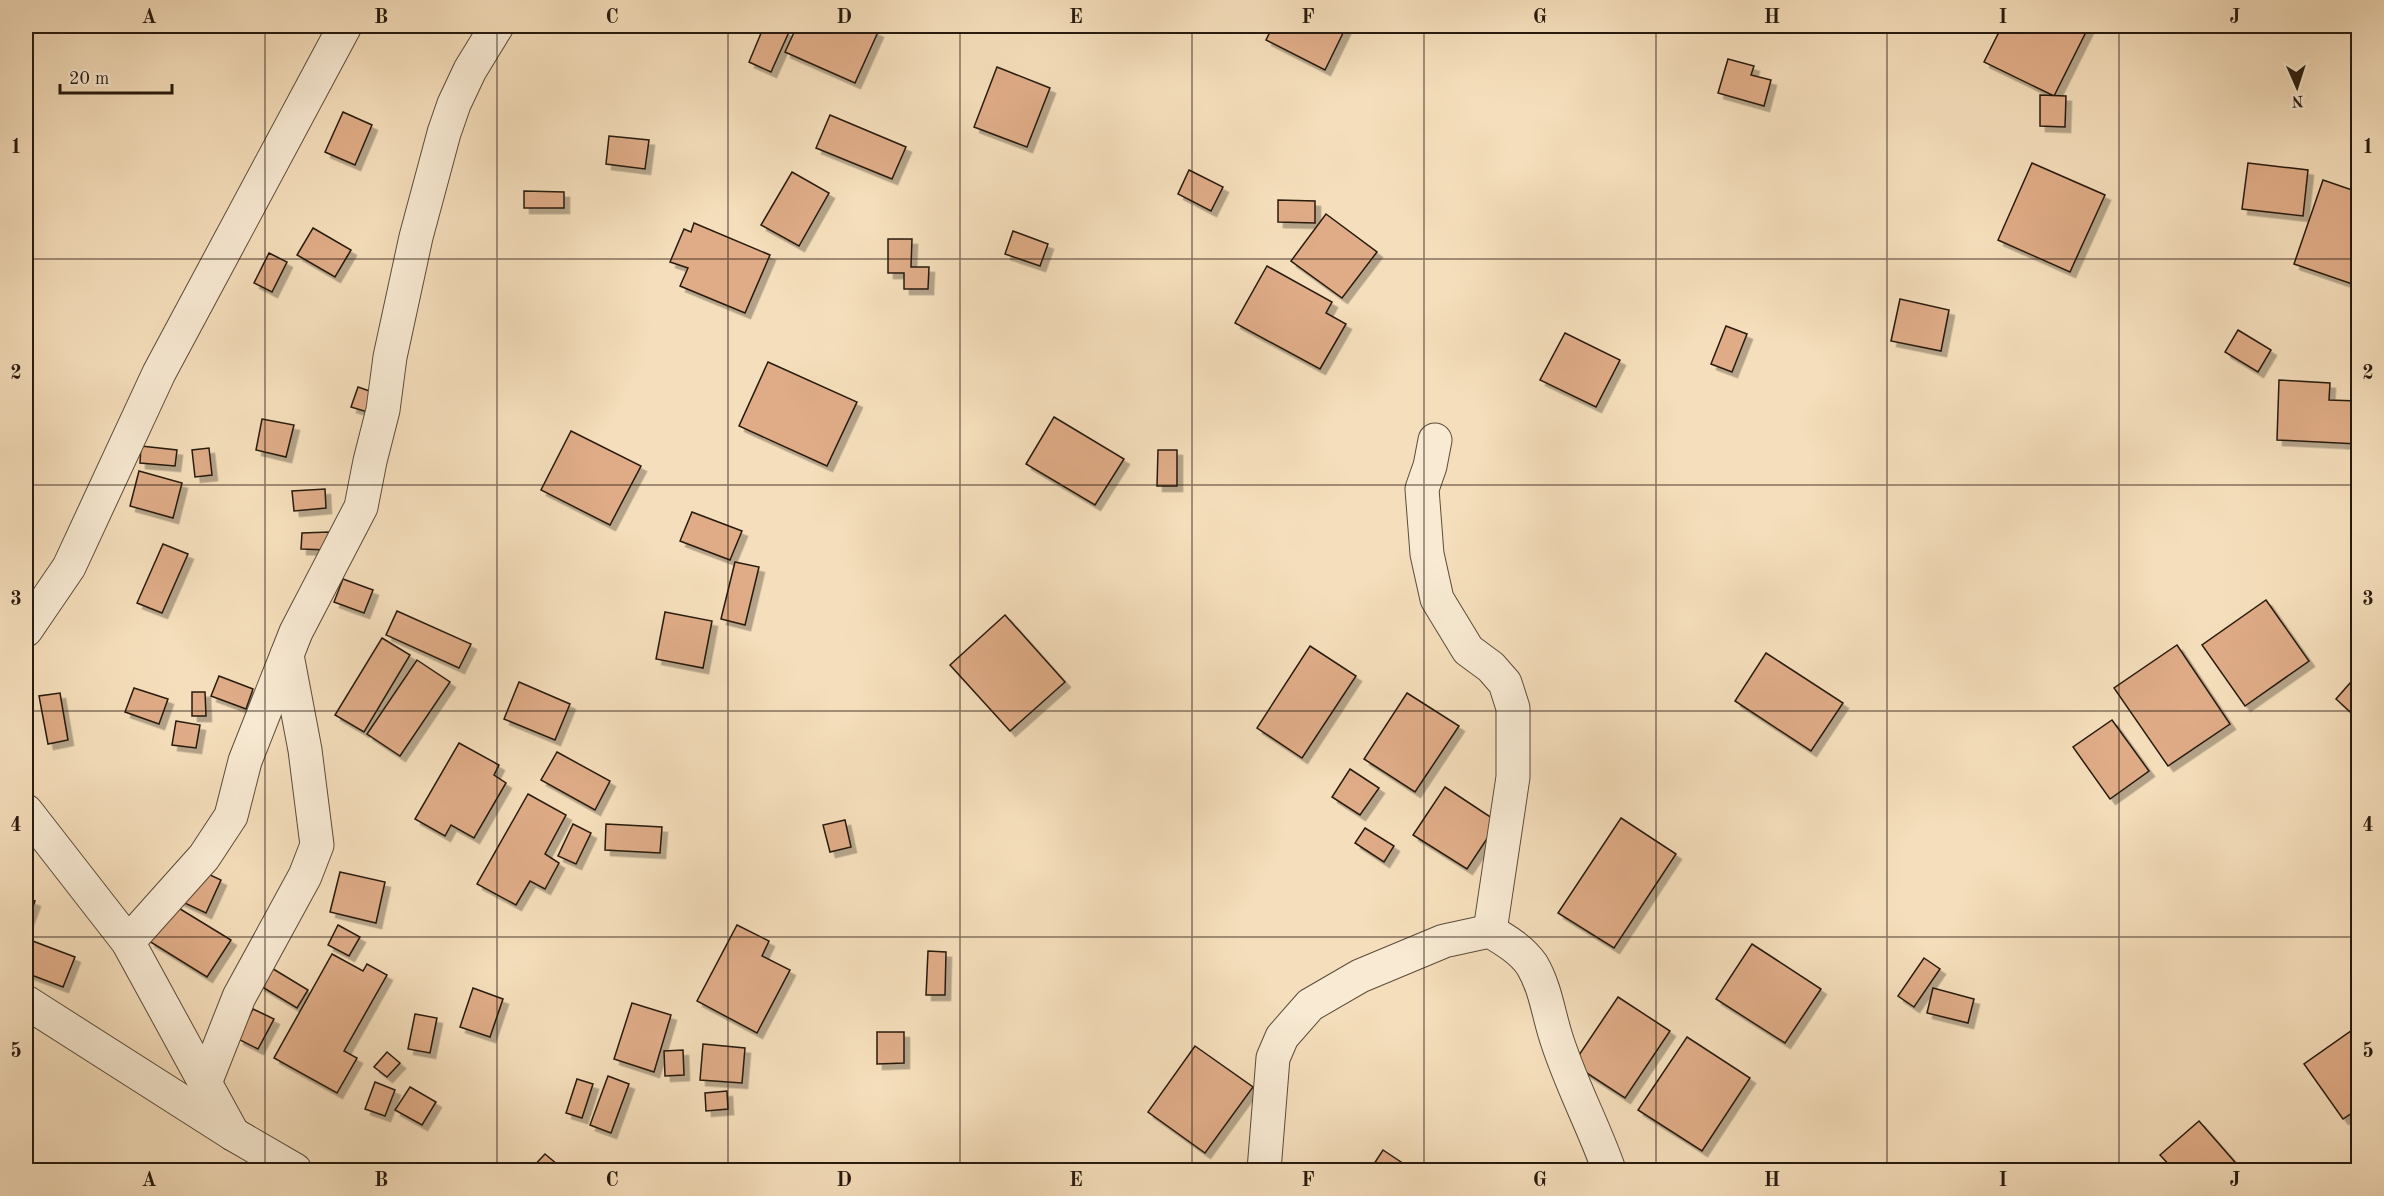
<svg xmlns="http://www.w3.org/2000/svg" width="2384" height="1196" font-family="'Old Standard TT',serif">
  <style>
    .building { fill: #dfac87; stroke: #281a0e; stroke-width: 1.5; filter: url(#shadow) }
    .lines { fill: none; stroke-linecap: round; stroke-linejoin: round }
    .minor-casing { stroke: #5b4b39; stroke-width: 35 }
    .minor { stroke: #f8ead3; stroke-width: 33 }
    .grid { fill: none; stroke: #281a0e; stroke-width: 1.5; stroke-opacity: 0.55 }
    .neatline { fill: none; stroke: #281a0e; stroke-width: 2 }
    .grid-label { font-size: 20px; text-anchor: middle; font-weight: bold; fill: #281a0e }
  </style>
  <defs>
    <filter id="shadow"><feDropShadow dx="5.5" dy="5.5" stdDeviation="0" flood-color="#0004"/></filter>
  </defs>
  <rect width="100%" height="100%" fill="#f5debb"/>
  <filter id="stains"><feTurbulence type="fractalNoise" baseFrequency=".00333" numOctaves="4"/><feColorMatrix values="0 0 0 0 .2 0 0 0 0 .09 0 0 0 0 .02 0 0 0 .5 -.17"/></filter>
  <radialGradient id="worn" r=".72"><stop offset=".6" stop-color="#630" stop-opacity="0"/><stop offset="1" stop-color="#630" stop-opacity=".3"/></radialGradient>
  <g class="building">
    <path d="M764,26H773L789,32L771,72L749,62Z"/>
    <path d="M797,26H864L878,32L855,83L785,52Z"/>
    <path d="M1273,26H1343L1346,27L1325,70L1266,40Z"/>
    <path d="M2002,26H2089L2054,96L1984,62Z"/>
    <path d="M1728,59L1754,66L1751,75L1771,80L1764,106L1718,93Z"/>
    <path d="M997,67L1050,88L1027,147L974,127Z"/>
    <path d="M2040,95L2066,96L2065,127L2040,126Z"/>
    <path d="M343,112L372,125L355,165L325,152Z"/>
    <path d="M830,115L906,147L892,179L816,148Z"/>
    <path d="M609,136L649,140L645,169L606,164Z"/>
    <path d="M2032,163L2105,195L2070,272L1998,240Z"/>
    <path d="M2248,163L2308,170L2303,216L2242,209Z"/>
    <path d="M1189,170L1223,187L1211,211L1178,194Z"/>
    <path d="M792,172L829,193L799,246L761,225Z"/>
    <path d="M2323,180L2358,192V286L2294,264Z"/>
    <path d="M524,191L564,192V208H524Z"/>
    <path d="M1278,200L1315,201V223L1278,222Z"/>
    <path d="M1326,214L1377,252L1342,298L1291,261Z"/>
    <path d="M694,223L770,255L745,313L680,286L688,268L670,262L684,229L691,232Z"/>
    <path d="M313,228L351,250L335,277L297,255Z"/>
    <path d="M1013,231L1048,244L1040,266L1005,254Z"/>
    <path d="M888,239H912L911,267H929L928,289H904V273H888Z"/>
    <path d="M269,253L287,262L272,292L254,283Z"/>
    <path d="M1267,266L1332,302L1326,313L1346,324L1320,369L1235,323Z"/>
    <path d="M1900,299L1949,310L1941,351L1891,341Z"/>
    <path d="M1726,326L1747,334L1732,372L1711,364Z"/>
    <path d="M2238,330L2271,350L2258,372L2225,352Z"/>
    <path d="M1565,333L1620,360L1596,407L1540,380Z"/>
    <path d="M768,362L857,402L827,466L739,426Z"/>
    <path d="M2279,380L2330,383L2329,400L2358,401V444L2277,440Z"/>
    <path d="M358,387L381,395L374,414L351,407Z"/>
    <path d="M1054,417L1124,459L1095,505L1026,464Z"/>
    <path d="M262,419L294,425L286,457L256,450Z"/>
    <path d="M571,431L641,466L610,525L541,490Z"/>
    <path d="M141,446L177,450L175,466L140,463Z"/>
    <path d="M209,448L212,475L195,477L192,450Z"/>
    <path d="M1158,450H1177V486H1157Z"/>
    <path d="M139,471L182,483L173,518L130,506Z"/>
    <path d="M325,489L326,508L294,511L292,491Z"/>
    <path d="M692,512L742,531L730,560L680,541Z"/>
    <path d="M329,532V550L301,549L302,533Z"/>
    <path d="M163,544L188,554L162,613L137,603Z"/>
    <path d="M735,562L759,567L745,625L721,619Z"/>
    <path d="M343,579L373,590L364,613L334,602Z"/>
    <path d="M2266,600L2309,661L2245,706L2202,645Z"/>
    <path d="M397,611L471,644L459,668L386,635Z"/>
    <path d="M665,612L712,621L703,668L656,659Z"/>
    <path d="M1005,615L1065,682L1010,731L950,665Z"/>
    <path d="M382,638L410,655L364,732L335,715Z"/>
    <path d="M2177,645L2230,724L2168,766L2114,688Z"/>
    <path d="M1310,646L1356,676L1302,758L1257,728Z"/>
    <path d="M1766,653L1843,703L1811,751L1735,701Z"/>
    <path d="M417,660L450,682L400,756L367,734Z"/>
    <path d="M2358,674V719L2336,699Z"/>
    <path d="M219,676L253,689L246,709L211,696Z"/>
    <path d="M519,682L570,704L555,740L504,719Z"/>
    <path d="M134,688L168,699L159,724L125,712Z"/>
    <path d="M192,692H205L206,716H192Z"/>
    <path d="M60,693L68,740L48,744L39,696Z"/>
    <path d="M1407,693L1459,726L1415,792L1364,759Z"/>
    <path d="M2112,720L2149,771L2110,799L2073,747Z"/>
    <path d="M176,721L200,725L196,748L172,745Z"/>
    <path d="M459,743L499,765L494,775L506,783L474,838L451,825L445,836L415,819Z"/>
    <path d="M557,752L610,781L595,810L541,780Z"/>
    <path d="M1350,769L1379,788L1360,815L1332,797Z"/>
    <path d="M1445,787L1498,822L1467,869L1413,835Z"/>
    <path d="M528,794L566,815L545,854L559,863L545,889L530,881L516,905L477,884Z"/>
    <path d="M1621,818L1676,854L1614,948L1558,913Z"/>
    <path d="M845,820L851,847L830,852L823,825Z"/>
    <path d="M573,824L591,833L576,864L558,856Z"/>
    <path d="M606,824L662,827L660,853L605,850Z"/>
    <path d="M1365,828L1394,846L1384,862L1355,843Z"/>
    <path d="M191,866L221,880L206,913L176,899Z"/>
    <path d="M340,872L385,882L376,923L330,912Z"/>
    <path d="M26,898L35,901L26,925Z"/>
    <path d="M172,904L231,940L207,977L149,941Z"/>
    <path d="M338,925L360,937L349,956L328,945Z"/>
    <path d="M737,925L769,941L762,956L790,970L757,1033L697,1001Z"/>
    <path d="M30,940L75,957L63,987L26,973V952Z"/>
    <path d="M1752,944L1821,989L1785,1043L1716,999Z"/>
    <path d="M928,951L946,952L945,995H926Z"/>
    <path d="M332,954L363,971L367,964L387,975L344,1051L357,1058L337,1093L274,1058Z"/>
    <path d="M1924,958L1940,969L1914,1007L1898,996Z"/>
    <path d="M270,967L308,990L297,1008L259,985Z"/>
    <path d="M473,988L503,999L490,1037L460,1027Z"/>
    <path d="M1933,988L1974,999L1968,1023L1927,1013Z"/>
    <path d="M1618,997L1670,1031L1625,1098L1573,1064Z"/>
    <path d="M632,1003L671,1015L654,1072L614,1059Z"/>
    <path d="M253,1009L274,1019L258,1049L238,1039Z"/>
    <path d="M415,1014L437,1018L430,1053L408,1049Z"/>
    <path d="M2358,1026V1109L2343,1119L2304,1064Z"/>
    <path d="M877,1032H904V1063L877,1064Z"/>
    <path d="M1687,1037L1750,1078L1702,1151L1638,1110Z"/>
    <path d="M703,1044L745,1048L742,1083L700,1080Z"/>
    <path d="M1195,1046L1253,1087L1205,1153L1148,1112Z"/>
    <path d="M683,1050L684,1075L665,1076L664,1051Z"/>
    <path d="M387,1052L400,1063L387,1077L374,1067Z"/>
    <path d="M608,1076L629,1084L611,1133L590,1125Z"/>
    <path d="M577,1079L593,1084L582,1118L566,1113Z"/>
    <path d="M375,1082L395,1090L385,1116L365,1109Z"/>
    <path d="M410,1087L436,1102L422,1125L395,1110Z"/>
    <path d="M727,1091L728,1109L706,1111L705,1093Z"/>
    <path d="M2199,1121L2241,1169L2239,1170H2174L2160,1155Z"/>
    <path d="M1383,1150L1413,1170H1370Z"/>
    <path d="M545,1154L564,1170H530Z"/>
  </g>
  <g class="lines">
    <g class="minor-casing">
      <g id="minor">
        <path d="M1435,440L1430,466L1422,489L1427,554L1437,599L1468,650L1491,667L1505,683L1513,708V777L1490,931"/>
        <path d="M26,630L69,567L159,373L345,26"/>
        <path d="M26,811L128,942L233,1134"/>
        <path d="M128,942L204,857L231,816L245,761L296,632L361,507L370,461L383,410L390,357L416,237L444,133L454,104L470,70L497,26"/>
        <path d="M26,1002L233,1134L295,1170"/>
        <path d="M205,1083L239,997L305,876L317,845L305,750L287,655"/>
        <path d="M1264,1170L1273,1058L1282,1037L1310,1005L1360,976L1444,941L1490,931C1505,940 1522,950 1532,965C1545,987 1548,1011 1555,1034C1569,1081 1593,1124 1609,1170"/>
      </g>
    </g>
    <use href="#minor" class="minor"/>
  </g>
  <path class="grid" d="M265,26V1170M497,26V1170M728,26V1170M960,26V1170M1192,26V1170M1424,26V1170M1656,26V1170M1887,26V1170M2119,26V1170M26,259H2358M26,485H2358M26,711H2358M26,937H2358"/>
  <rect width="2384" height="1196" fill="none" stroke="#f5debb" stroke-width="66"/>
  <g transform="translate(2297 87) rotate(177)" stroke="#f8ead3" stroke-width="4.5" paint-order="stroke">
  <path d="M0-4.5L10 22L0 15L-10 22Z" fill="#281a0e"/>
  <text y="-9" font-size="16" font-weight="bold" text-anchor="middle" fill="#281a0e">N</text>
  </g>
  <path d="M60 84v9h112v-9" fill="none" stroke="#281a0e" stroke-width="3"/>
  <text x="69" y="84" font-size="18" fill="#281a0e" stroke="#f8ead3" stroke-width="4.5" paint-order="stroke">20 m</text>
  <rect x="33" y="33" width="2318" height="1130" class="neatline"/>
  <g class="grid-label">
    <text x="149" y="23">A</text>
    <text x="381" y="23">B</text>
    <text x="612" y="23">C</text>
    <text x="844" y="23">D</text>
    <text x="1076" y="23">E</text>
    <text x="1308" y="23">F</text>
    <text x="1540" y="23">G</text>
    <text x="1772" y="23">H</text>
    <text x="2003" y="23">I</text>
    <text x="2235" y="23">J</text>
    <text x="16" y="153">1</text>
    <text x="2368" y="153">1</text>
    <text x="16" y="379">2</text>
    <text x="2368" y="379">2</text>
    <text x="16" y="605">3</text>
    <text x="2368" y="605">3</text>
    <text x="16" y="831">4</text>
    <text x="2368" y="831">4</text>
    <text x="16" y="1057">5</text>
    <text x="2368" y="1057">5</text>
    <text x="149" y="1186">A</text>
    <text x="381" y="1186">B</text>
    <text x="612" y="1186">C</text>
    <text x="844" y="1186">D</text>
    <text x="1076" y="1186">E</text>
    <text x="1308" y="1186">F</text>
    <text x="1540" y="1186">G</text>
    <text x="1772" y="1186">H</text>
    <text x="2003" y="1186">I</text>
    <text x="2235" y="1186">J</text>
  </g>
  <rect width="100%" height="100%" filter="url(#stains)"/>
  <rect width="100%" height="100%" fill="url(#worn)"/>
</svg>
